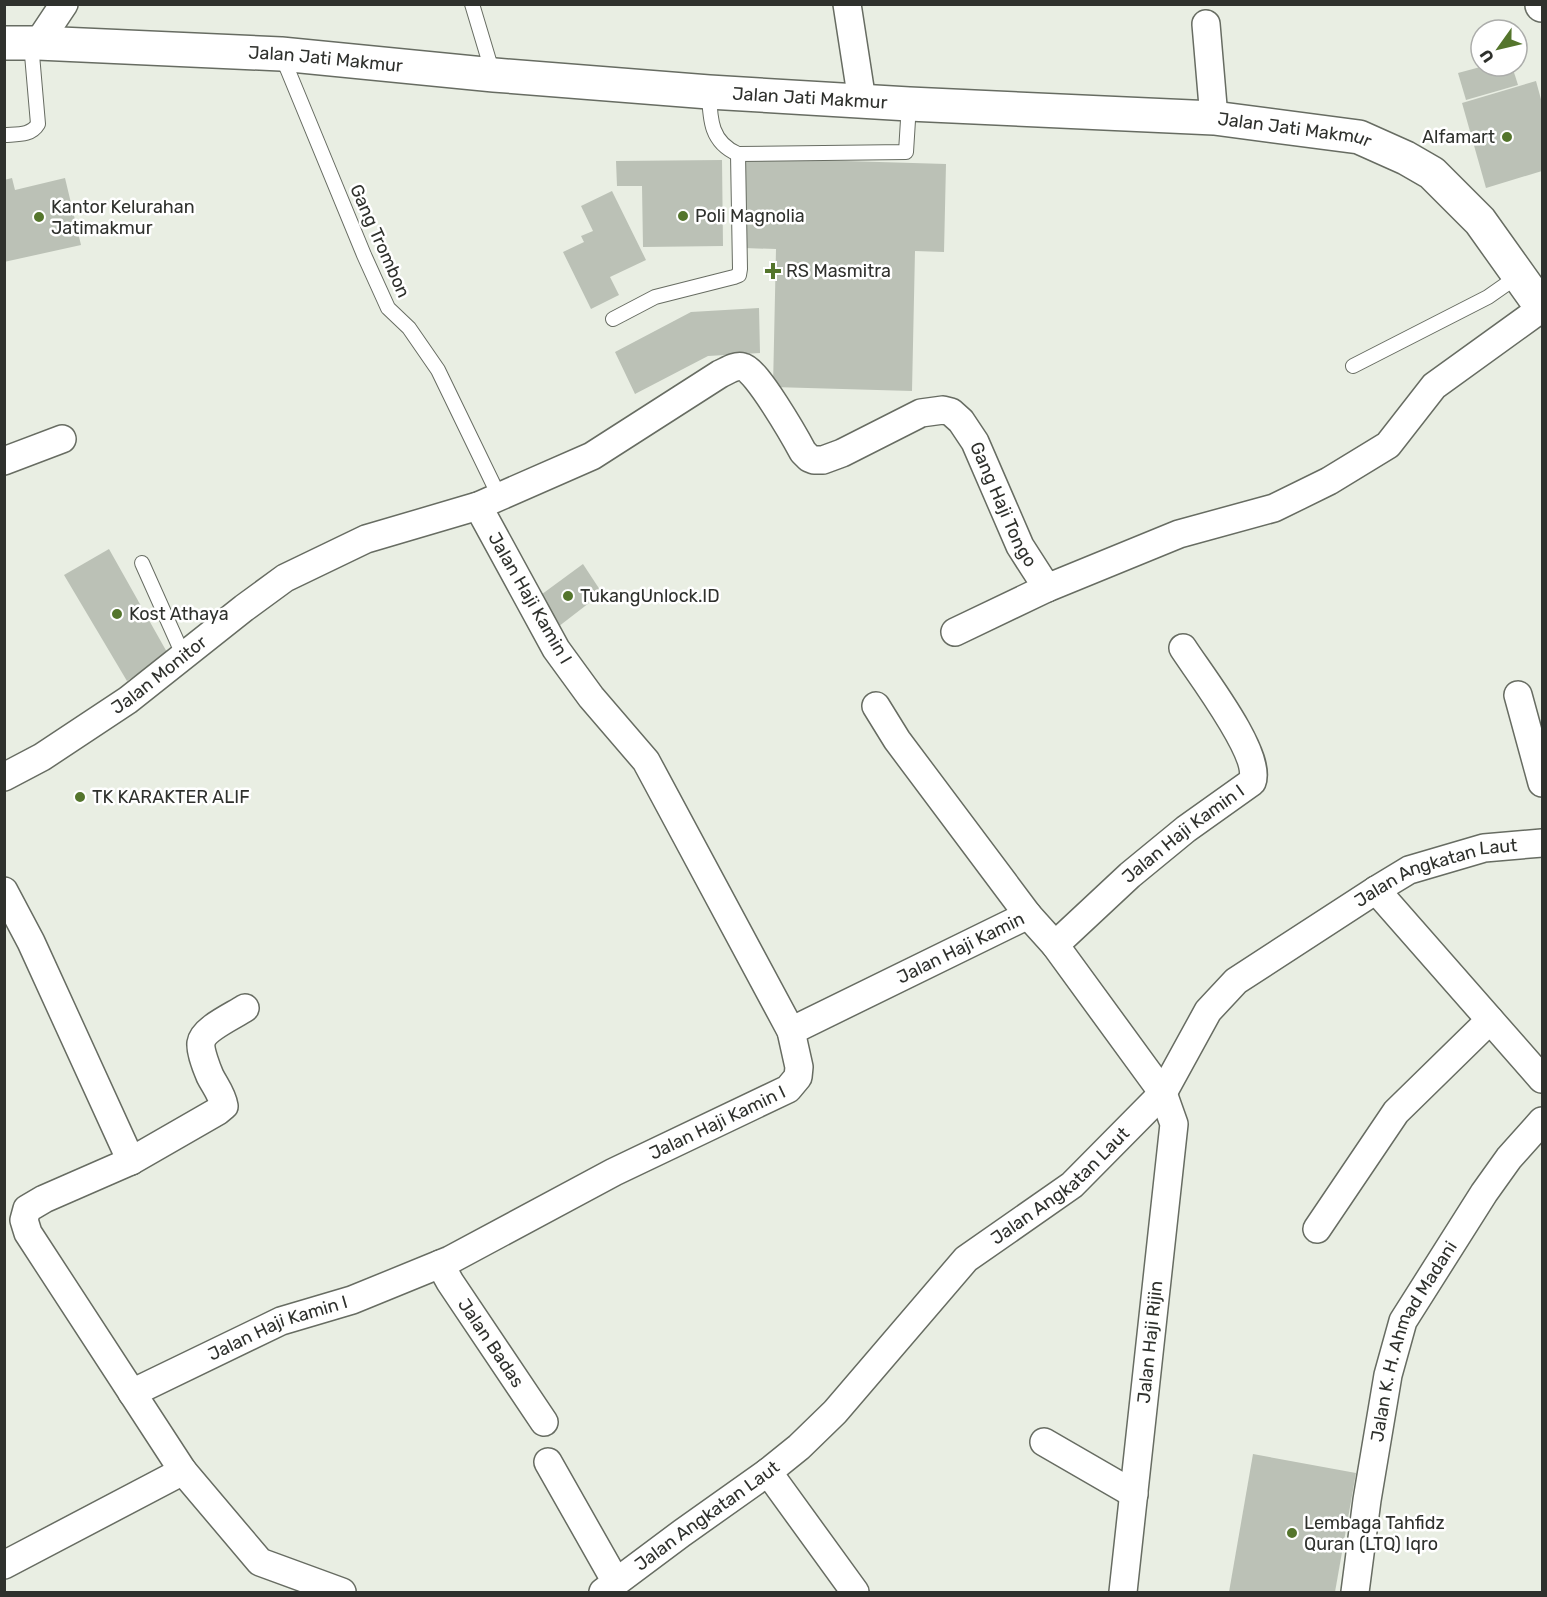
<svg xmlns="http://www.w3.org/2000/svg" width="1547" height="1597" font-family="Rubik,sans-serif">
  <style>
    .building { fill: #bbc1b6 }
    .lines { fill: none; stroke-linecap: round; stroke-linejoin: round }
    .lane-casing { stroke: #676c62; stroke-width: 16 }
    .street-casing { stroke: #676c62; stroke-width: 30 }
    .secondary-casing { stroke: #676c62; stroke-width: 36 }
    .primary-casing { stroke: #676c62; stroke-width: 36 }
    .lane { stroke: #fff; stroke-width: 14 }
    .street { stroke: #fff; stroke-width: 27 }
    .secondary { stroke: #fff; stroke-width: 33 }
    .primary { stroke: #fff; stroke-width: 33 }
    .poi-dot { fill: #54752c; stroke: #fff; stroke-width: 2 }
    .labels { text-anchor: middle; stroke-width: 5; stroke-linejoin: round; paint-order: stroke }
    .street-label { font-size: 18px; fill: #2f312d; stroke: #fff }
    .poi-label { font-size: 18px; fill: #2f312d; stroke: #fff; text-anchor: start }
  </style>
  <rect width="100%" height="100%" fill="#e9eee3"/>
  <g class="building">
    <path d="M1484,66H1512L1518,85L1466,100L1458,73Z"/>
    <path d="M1536,81L1542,103V171L1486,188L1462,103Z"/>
    <path d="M746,158L946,164L944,252L915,251L912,391L773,387L776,249L744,248Z"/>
    <path d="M722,160L723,246L643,247L642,186H617L616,161Z"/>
    <path d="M12,178L15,190L65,178L81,245L4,262V180Z"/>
    <path d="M612,191L646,260L610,277L619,295L591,309L563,252L584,242L581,236L593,231L581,206Z"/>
    <path d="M759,308L760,353L708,356L635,394L615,352L691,312Z"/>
    <path d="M109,549L168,654L127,681L64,575Z"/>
    <path d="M583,564L602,593L554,630L534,600Z"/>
    <path d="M1253,1454L1356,1473L1335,1592H1229Z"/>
  </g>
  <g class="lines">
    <g class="lane-casing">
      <g id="lane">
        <path d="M472,4L493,74"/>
        <path d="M282,56L364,255L388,308L409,328L438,370L499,496"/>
        <path d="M709,92C710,118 710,142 738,154L906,152L909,104"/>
        <path d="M4,135C17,134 31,136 38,124L31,43"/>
        <path d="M613,319L655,297L734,277L739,275L740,269L738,154"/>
        <path d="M1353,366L1488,297L1518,276"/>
        <path d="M142,563L184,657"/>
      </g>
    </g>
    <g class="street-casing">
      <g id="street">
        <path d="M847,4L862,101"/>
        <path d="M1206,24L1214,118"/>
        <path d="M38,43L64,4"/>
        <path d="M4,461L62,439"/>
        <path d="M955,632L1047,588"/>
        <path d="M1518,695L1542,783"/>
        <path d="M876,706L897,740L1028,915L1055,945L1163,1093L1174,1124L1123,1592"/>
        <path id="s1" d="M4,777L42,757L128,700L244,608L285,578L366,539L478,506L592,456L720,374C727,371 735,365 743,367C756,369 795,437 803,452L809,458L814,460H823L842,453L921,413L943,410L951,412L961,421L975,442L1020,546L1047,588L1179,534L1274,508L1329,481L1388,445L1434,386L1542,308"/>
        <path d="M1376,890L1542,1079"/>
        <path d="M4,891L31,942L131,1161"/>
        <path id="s2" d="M1055,945L1130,875L1186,829L1252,782C1263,755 1199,673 1183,648"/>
        <path d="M245,1008C233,1016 203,1029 201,1043C200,1051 207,1069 210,1076C215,1086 222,1094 224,1106L218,1111L131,1161L44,1199L27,1209L24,1220L28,1233L183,1471L260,1562L342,1592"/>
        <path id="s3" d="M791,1031L1028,915"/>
        <path d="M1317,1229L1396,1112L1490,1020"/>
        <path id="s4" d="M440,1264L450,1282L544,1422"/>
        <path id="s5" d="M132,1393L281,1321L352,1300L450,1260L614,1172L788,1089L798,1077L799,1067L791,1031L646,761L591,697L556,649L478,506"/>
        <path d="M1044,1442L1134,1494"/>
        <path d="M548,1462L616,1582"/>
        <path d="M768,1472L855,1592"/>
        <path d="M4,1565L183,1471"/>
        <path id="s6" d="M603,1592L682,1533L768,1472L799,1447L835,1412L966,1259L1072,1185L1163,1093L1208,1011L1236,981L1376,890L1409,870L1484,848L1542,843"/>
        <path id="s7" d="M1355,1592L1367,1500L1388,1375L1403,1321L1484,1193L1509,1158L1542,1121"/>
      </g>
    </g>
    <g class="secondary-casing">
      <g id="secondary">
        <path id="s8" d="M4,43H38L281,54L494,75L709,92L909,104L1214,118L1359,137L1406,158L1432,173L1480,221L1542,308"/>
      </g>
    </g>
    <g class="primary-casing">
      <path id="primary" d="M1542,4V5"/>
    </g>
    <use href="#lane" class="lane"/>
    <use href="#street" class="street"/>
    <use href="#secondary" class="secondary"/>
    <use href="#primary" class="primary"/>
  </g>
  <g class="poi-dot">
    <circle cx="1507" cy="137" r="6"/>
    <circle cx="683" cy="216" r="6"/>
    <circle cx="39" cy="217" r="6"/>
    <path d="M770 262h6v6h6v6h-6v6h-6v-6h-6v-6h6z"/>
    <circle cx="568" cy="596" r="6"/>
    <circle cx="117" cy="614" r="6"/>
    <circle cx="80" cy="797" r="6"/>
    <circle cx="1292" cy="1533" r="6"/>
  </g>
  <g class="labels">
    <g class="street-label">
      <text dy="6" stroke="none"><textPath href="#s8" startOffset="322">Jalan Jati Makmur</textPath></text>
      <text dy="6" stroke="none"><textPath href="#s8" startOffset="808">Jalan Jati Makmur</textPath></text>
      <text dy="6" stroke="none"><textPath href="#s8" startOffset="1294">Jalan Jati Makmur</textPath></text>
      <text transform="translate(380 241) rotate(66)" y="6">Gang Trombon</text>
      <text dy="6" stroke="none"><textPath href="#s1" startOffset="1227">Gang Haji Tongo</textPath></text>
      <text transform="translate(530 598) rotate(60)" y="6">Jalan Haji Kamin I</text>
      <text dy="6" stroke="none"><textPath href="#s1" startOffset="186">Jalan Monitor</textPath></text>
      <text dy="6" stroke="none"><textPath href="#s2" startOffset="170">Jalan Haji Kamin I</textPath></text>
      <text dy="6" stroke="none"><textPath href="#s6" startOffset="1119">Jalan Angkatan Laut</textPath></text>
      <text dy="6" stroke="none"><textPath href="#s3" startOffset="189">Jalan Haji Kamin</textPath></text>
      <text dy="6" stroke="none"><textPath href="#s5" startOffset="646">Jalan Haji Kamin I</textPath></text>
      <text dy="6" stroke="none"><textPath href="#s6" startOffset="615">Jalan Angkatan Laut</textPath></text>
      <text dy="6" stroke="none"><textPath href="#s5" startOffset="160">Jalan Haji Kamin I</textPath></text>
      <text transform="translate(1150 1342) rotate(-84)" y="6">Jalan Haji Rijin</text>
      <text dy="6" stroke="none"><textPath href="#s7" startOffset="260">Jalan K. H. Ahmad Madani</textPath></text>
      <text dy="6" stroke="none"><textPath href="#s4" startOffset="94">Jalan Badas</textPath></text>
      <text dy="6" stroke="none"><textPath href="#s6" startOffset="129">Jalan Angkatan Laut</textPath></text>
    </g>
    <g class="poi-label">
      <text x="1495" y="143" text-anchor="end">Alfamart</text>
      <text x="51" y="213">Kantor Kelurahan<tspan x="51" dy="21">Jatimakmur</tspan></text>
      <text x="695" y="222">Poli Magnolia</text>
      <text x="786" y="277">RS Masmitra</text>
      <text x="580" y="602">TukangUnlock.ID</text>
      <text x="129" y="620">Kost Athaya</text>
      <text x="92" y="803">TK KARAKTER ALIF</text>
      <text x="1304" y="1529">Lembaga Tahfidz<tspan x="1304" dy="21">Quran (LTQ) Iqro</tspan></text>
    </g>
  </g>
  <rect width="1547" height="1597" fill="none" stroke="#2f312d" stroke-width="12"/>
  <g transform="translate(1499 48) rotate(236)"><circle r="28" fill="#ffffff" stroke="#acadab" stroke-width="1.5"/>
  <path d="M0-4.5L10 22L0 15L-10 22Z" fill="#54752c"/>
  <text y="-9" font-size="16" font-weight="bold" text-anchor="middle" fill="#2f312d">U</text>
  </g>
</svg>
